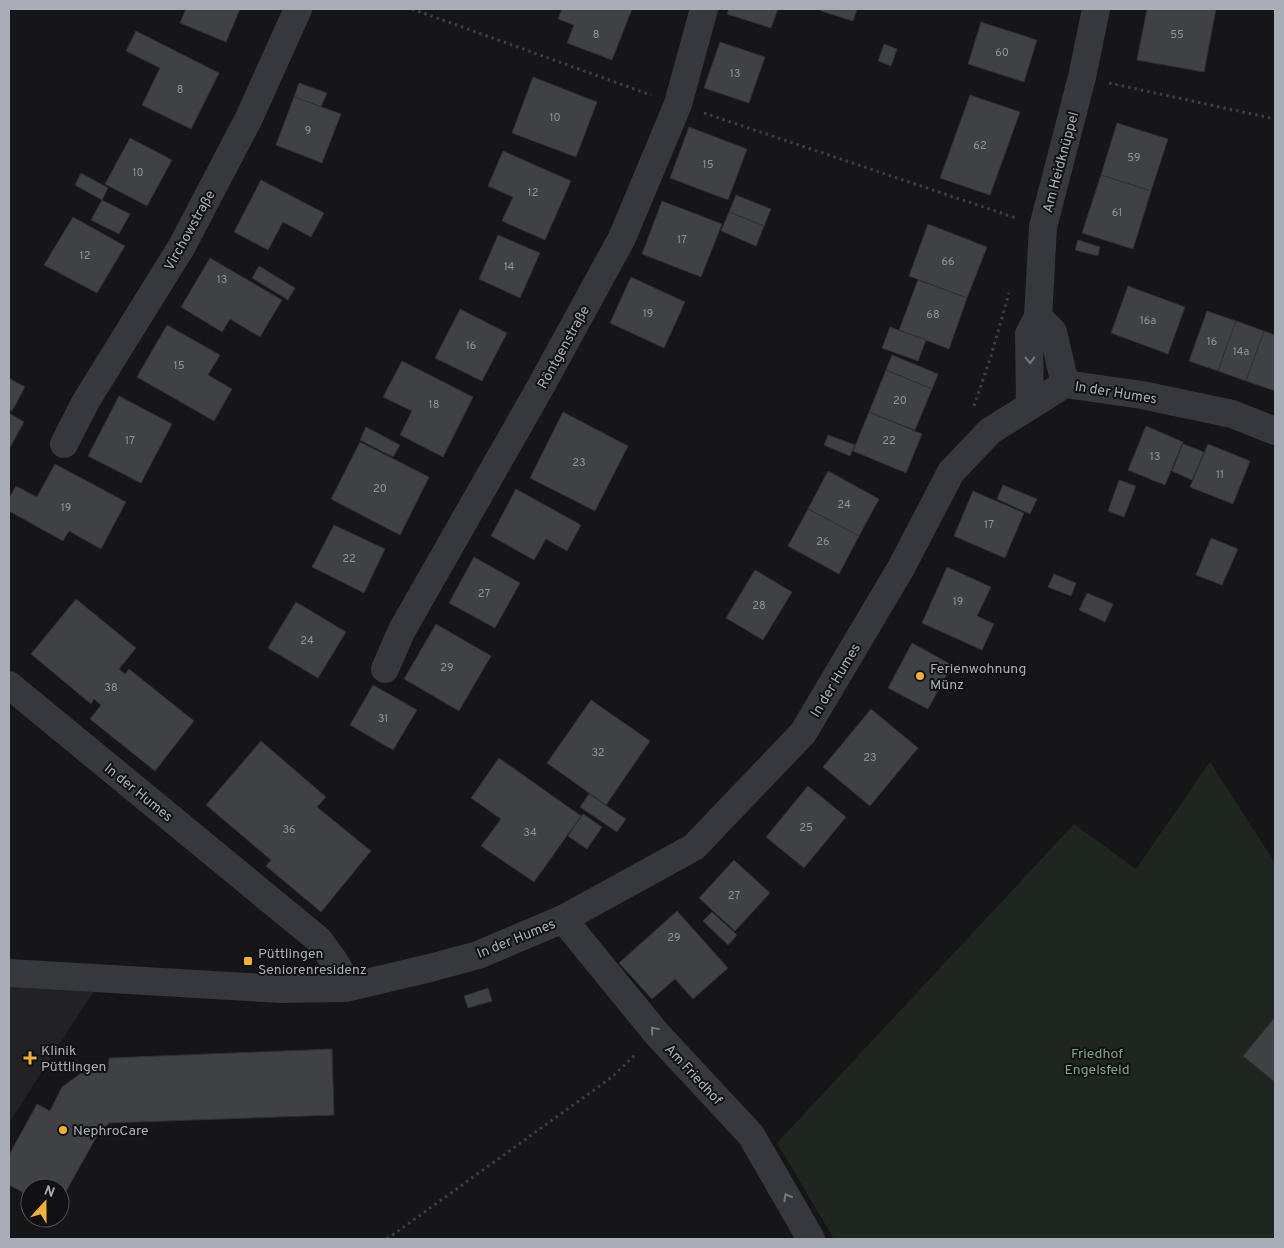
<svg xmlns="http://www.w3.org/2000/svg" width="1284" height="1248" font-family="Overpass,sans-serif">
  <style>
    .built { fill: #222225 }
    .green { fill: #1e261f }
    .building { fill: #404145; stroke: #303034 }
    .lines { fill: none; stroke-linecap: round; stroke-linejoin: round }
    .path { stroke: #3d3f44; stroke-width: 3; stroke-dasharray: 2.5 4; stroke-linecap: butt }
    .minor { stroke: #37383d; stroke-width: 28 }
    .oneway { stroke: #757881 }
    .poi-dot { fill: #f2b134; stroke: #111113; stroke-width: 2 }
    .labels { text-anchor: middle; stroke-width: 4; stroke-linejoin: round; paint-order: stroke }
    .number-label { font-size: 11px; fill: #8e929b }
    .street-label { font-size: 14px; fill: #a8adb8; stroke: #111113 }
    .poi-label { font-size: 14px; fill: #a8adb8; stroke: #111113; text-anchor: start }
    .park-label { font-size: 14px; fill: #7fa381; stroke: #111113 }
  </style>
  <rect width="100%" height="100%" fill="#161618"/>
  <path class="built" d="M9,987L93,992L9,1123Z"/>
  <path class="green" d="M1210,762L1275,863V1239H834L777,1143L1074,824L1136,869Z"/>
  <g class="building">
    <path d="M186,9H240L226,42L180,23Z"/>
    <path d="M562,9H632L612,60L567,43L574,25L558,19Z"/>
    <path d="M729,9H778L771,28L727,14Z"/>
    <path d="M821,9H857L853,21L821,11Z"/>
    <path d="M1147,9H1216L1204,72L1137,60Z"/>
    <path d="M981,22L1037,40L1024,82L968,64Z"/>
    <path d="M136,31L219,73L191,129L142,105L160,68L126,51Z"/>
    <path d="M720,42L765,57L749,103L704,88Z"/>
    <path d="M884,44L897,49L891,66L878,61Z"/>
    <path d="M533,77L597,102L576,157L512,133Z"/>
    <path d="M299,83L327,93L321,107L294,97Z"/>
    <path d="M970,95L1020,112L990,195L940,178Z"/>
    <path d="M294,97L341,114L322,163L276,145Z"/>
    <path d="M1117,123L1168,139L1151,191L1101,175Z"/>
    <path d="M689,127L747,149L728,200L670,178Z"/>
    <path d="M130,138L172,160L147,206L105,184Z"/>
    <path d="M503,151L571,181L545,240L502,221L513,197L488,186Z"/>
    <path d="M81,173L108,188L102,200L75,185Z"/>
    <path d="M1101,175L1151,191L1133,249L1082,233Z"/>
    <path d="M261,180L324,213L311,237L283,222L268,250L234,232Z"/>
    <path d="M736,195L771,209L764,226L729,212Z"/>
    <path d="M102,200L130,214L119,234L91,220Z"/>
    <path d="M662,201L722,224L701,277L642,254Z"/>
    <path d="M729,212L764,226L756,246L721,231Z"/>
    <path d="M73,217L125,246L97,293L44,265Z"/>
    <path d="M928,224L987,247L967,298L909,276Z"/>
    <path d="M498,235L540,253L520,298L479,279Z"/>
    <path d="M1078,240L1100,247L1098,256L1075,250Z"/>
    <path d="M210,258L282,300L260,337L230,319L222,332L181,307Z"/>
    <path d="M259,266L295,288L288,300L252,278Z"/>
    <path d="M631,277L685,302L664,348L610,323Z"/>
    <path d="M918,280L967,298L949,349L899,330Z"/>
    <path d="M1128,286L1185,307L1168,354L1111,333Z"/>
    <path d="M460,309L507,333L482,381L435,358Z"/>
    <path d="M1207,311L1236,321L1218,371L1189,361Z"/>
    <path d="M1236,321L1264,331L1246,381L1218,371Z"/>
    <path d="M167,325L220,355L208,375L232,389L214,421L137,377Z"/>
    <path d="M890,327L926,340L918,361L882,348Z"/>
    <path d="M1264,331L1275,335V391L1246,381Z"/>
    <path d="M892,355L938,374L932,389L886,370Z"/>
    <path d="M402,361L473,397L443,457L400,435L412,411L383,397Z"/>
    <path d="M886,370L932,389L915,430L869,412Z"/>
    <path d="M9,378L25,387L12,411L9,409Z"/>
    <path d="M119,396L172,424L141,483L88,456Z"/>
    <path d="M563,412L628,446L595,511L530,478Z"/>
    <path d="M869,412L922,434L906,473L853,451Z"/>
    <path d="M9,413L24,422L9,449Z"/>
    <path d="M1146,426L1183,442L1165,485L1128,470Z"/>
    <path d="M366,427L400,445L393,457L360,440Z"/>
    <path d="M828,435L855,445L850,456L824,445Z"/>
    <path d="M360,442L429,477L400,535L331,499Z"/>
    <path d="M1183,444L1204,452L1192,480L1172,471Z"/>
    <path d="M1208,444L1250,461L1233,504L1190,487Z"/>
    <path d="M55,464L126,502L101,549L69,531L63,541L9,511V498L16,486L37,497Z"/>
    <path d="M828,471L879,499L859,536L808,509Z"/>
    <path d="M1119,480L1136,486L1124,517L1108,511Z"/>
    <path d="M1003,485L1037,499L1030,514L997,499Z"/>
    <path d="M516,489L581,525L567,551L546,539L534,560L491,536Z"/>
    <path d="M973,491L1024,513L1005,558L954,536Z"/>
    <path d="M808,509L859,536L839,574L788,546Z"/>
    <path d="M334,525L385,549L364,593L312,567Z"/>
    <path d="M1211,538L1238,549L1222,585L1196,575Z"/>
    <path d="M474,557L520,583L495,628L449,603Z"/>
    <path d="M947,567L991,587L977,616L994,624L982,650L922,623Z"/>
    <path d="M755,570L792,592L763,640L726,618Z"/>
    <path d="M1054,574L1076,583L1071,596L1048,587Z"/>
    <path d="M1087,593L1113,604L1105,622L1079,610Z"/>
    <path d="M76,599L136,648L119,669L125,674L129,669L194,721L155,771L90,719L101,705L94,699L91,704L31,654Z"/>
    <path d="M296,602L346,632L318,678L268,648Z"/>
    <path d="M436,624L491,656L459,711L404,679Z"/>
    <path d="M912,643L952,665L928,709L888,688Z"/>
    <path d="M373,685L417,710L393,750L350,725Z"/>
    <path d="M591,700L650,741L606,805L547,763Z"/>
    <path d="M871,709L918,748L870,806L823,767Z"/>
    <path d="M261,741L326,797L317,807L371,851L321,912L266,866L271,860L206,805Z"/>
    <path d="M499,758L581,816L534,882L481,846L501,819L471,798Z"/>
    <path d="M808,786L846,817L804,868L766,837Z"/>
    <path d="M589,794L626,819L617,832L580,807Z"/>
    <path d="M583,814L602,827L587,849L568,836Z"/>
    <path d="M734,860L770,893L735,931L699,898Z"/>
    <path d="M677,911L728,968L693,999L675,979L652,999L619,963Z"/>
    <path d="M712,912L737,935L728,945L703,921Z"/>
    <path d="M488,988L492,1001L468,1008L464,996Z"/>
    <path d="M1275,1017V1082L1243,1056Z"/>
    <path d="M332,1049L334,1115L109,1123L97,1136L60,1202V1188H30V1196L9,1185V1155L37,1104L50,1111L62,1087L80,1074L108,1071L109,1058Z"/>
  </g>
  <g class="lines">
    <g class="path">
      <path d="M412,9L651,95"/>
      <path d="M1109,83L1275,119"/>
      <path d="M704,113L1016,218"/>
      <path d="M974,406L991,356L1009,293"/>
      <path d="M387,1239L612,1077L637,1053"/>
    </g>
    <g class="minor">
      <path d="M1038,317L1053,332L1065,384"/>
      <path d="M1030,405L1029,334L1038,317L1043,227L1082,77L1096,9"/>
      <path d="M64,444L86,401L182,246L249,118L298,9"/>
      <path d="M385,669L402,630L541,386L622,238L678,104L704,9"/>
      <path d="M9,685L319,940C329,955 344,970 345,988"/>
      <path d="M563,919L657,1034L751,1135L811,1239"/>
      <path d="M9,973L282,989L345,988L430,968L478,955L563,919L694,847L803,733L901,568L951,472L990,431L1065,384L1142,395L1232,414L1275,431"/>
    </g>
  </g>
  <defs><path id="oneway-chevron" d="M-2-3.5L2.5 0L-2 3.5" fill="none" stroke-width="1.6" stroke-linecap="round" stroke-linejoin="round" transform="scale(1.25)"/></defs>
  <g class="oneway">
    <use href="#oneway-chevron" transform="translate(1030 360) rotate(89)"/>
    <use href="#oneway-chevron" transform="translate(654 1030) rotate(-130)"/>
    <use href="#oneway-chevron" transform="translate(787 1197) rotate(-120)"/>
  </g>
  <g class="poi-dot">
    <circle cx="920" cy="676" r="5"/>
    <rect x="243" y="956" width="10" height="10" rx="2.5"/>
    <path d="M27.5 1050.5h5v5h5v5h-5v5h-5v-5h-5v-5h5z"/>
    <circle cx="63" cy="1130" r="5"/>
  </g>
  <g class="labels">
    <g class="number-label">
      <text x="596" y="38">8</text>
      <text x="1177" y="38">55</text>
      <text x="1002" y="56">60</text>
      <text x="735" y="77">13</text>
      <text x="180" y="93">8</text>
      <text x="555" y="121">10</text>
      <text x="308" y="134">9</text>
      <text x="980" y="149">62</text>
      <text x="1134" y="161">59</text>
      <text x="708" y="168">15</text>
      <text x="138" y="176">10</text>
      <text x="533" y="196">12</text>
      <text x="1117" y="216">61</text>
      <text x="682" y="243">17</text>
      <text x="85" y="259">12</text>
      <text x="948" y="265">66</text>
      <text x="509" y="270">14</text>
      <text x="222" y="283">13</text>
      <text x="648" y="317">19</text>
      <text x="933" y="318">68</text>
      <text x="1148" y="324">16a</text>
      <text x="1212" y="345">16</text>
      <text x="471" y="349">16</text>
      <text x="1241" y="355">14a</text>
      <text x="179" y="369">15</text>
      <text x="900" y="404">20</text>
      <text x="434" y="408">18</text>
      <text x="130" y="444">17</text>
      <text x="889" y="444">22</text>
      <text x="1155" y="460">13</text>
      <text x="579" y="466">23</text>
      <text x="1220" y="478">11</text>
      <text x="380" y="492">20</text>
      <text x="844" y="508">24</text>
      <text x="66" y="511">19</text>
      <text x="989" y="528">17</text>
      <text x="823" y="545">26</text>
      <text x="349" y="562">22</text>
      <text x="484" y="597">27</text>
      <text x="958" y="605">19</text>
      <text x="759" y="609">28</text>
      <text x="307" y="644">24</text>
      <text x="447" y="671">29</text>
      <text x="111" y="691">38</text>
      <text x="383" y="722">31</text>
      <text x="598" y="756">32</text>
      <text x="870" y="761">23</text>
      <text x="806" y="831">25</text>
      <text x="289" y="833">36</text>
      <text x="530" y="836">34</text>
      <text x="734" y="899">27</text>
      <text x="674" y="941">29</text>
    </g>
    <g class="street-label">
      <text transform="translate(1060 162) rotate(-75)" y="5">Am Heidknüppel</text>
      <text transform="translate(189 230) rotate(-61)" y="5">Virchowstraße</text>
      <text transform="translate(563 347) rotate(-61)" y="5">Röntgenstraße</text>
      <text transform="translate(1116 392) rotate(9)" y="5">In der Humes</text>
      <text transform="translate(835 680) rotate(-59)" y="5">In der Humes</text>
      <text transform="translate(139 792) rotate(39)" y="5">In der Humes</text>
      <text transform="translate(516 938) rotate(-22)" y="5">In der Humes</text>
      <text transform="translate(694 1074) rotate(47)" y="5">Am Friedhof</text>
    </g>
    <g class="poi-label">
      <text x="930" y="673">Ferienwohnung<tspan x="930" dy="16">Münz</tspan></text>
      <text x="258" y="958">Püttlingen<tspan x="258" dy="16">Seniorenresidenz</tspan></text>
      <text x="41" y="1055">Klinik<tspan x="41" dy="16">Püttlingen</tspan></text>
      <text x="73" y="1135">NephroCare</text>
    </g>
    <g class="park-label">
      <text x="1097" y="1058">Friedhof<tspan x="1097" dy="16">Engelsfeld</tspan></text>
    </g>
  </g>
  <rect width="1284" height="1248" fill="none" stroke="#a8adb8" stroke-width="20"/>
  <g transform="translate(45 1203) rotate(21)"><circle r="24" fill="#111113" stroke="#4d4f55"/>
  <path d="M0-4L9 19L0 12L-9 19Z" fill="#f2b134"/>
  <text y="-8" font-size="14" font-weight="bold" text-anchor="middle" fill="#a8adb8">N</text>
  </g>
</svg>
